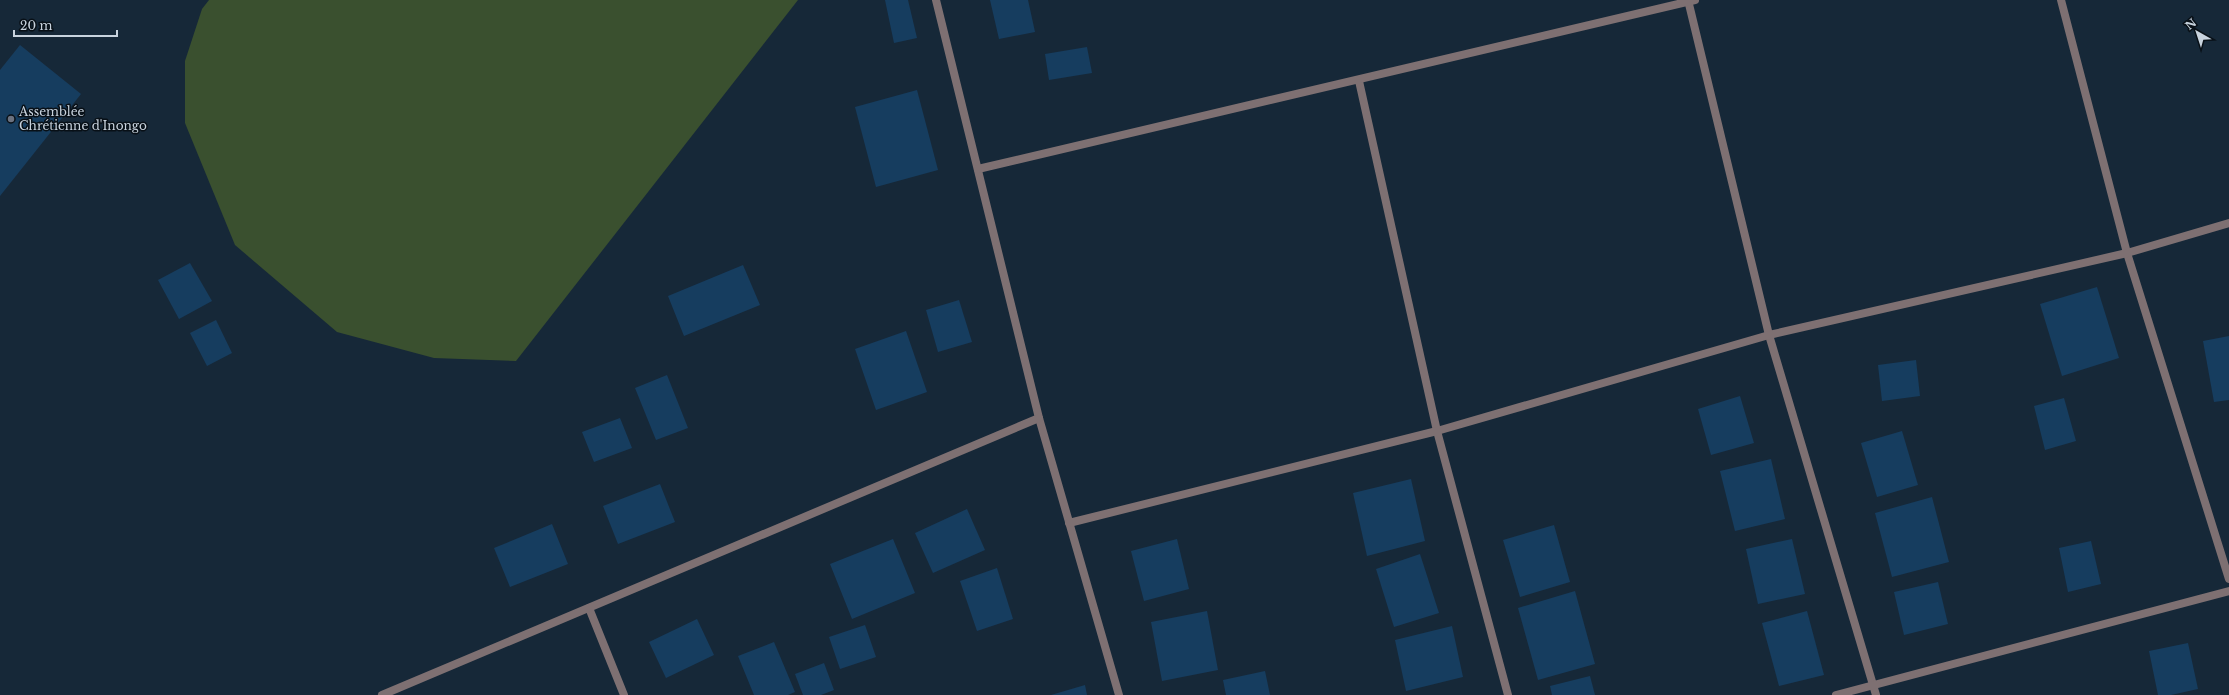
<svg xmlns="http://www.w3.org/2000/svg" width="2229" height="695" font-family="'Libre Baskerville',serif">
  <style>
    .green { fill: #3a502f }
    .building { fill: #163d5f }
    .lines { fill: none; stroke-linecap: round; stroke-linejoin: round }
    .street { stroke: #7e7072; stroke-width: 8 }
    .worship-dot { fill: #6b7280; stroke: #081017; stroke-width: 1.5 }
    .labels { text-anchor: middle; stroke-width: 3; stroke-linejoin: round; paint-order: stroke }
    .poi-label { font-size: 12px; fill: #c8d3de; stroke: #081017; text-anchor: start }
  </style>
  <rect width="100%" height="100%" fill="#162838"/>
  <path class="green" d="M209,0H798L516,361L434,358L337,332L235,245L185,123V61L202,9Z"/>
  <g class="building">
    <path d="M885,0H908L917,38L894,43Z"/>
    <path d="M990,0H1028L1035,32L999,39Z"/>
    <path d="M20,45L81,94L0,196V70Z"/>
    <path d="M1087,47L1092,73L1049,80L1045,54Z"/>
    <path d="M917,90L938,170L876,187L855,107Z"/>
    <path d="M190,263L212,301L179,319L158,280Z"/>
    <path d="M743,265L760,305L684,336L668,296Z"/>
    <path d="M2097,287L2119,358L2062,376L2040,304Z"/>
    <path d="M959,300L972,342L938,352L926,310Z"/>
    <path d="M216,320L232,353L207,366L190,333Z"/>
    <path d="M906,331L927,392L876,410L855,349Z"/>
    <path d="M2229,336V400L2214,402L2203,341Z"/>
    <path d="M1916,360L1920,396L1882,401L1878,365Z"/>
    <path d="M667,375L688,428L656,440L635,388Z"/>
    <path d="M1740,396L1754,443L1711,455L1698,409Z"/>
    <path d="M2064,398L2076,441L2045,450L2034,406Z"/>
    <path d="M620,418L632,448L594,462L582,432Z"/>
    <path d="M1902,431L1918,485L1877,497L1861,443Z"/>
    <path d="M1771,459L1785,519L1735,531L1720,471Z"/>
    <path d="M1411,479L1425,541L1367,556L1353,493Z"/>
    <path d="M660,484L675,522L618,544L603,506Z"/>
    <path d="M1932,497L1949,562L1892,577L1875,513Z"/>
    <path d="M967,509L985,550L933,573L915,533Z"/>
    <path d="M552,524L568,564L510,587L494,548Z"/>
    <path d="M1554,525L1570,582L1520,597L1503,540Z"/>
    <path d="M893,539L915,593L852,619L830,564Z"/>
    <path d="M1177,539L1189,589L1144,601L1131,551Z"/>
    <path d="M1792,539L1805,594L1758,604L1746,549Z"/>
    <path d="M2091,541L2101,584L2068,592L2059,548Z"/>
    <path d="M1420,554L1439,613L1394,627L1376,569Z"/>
    <path d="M997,568L1013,619L977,631L960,581Z"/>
    <path d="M1938,582L1948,624L1904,635L1894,592Z"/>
    <path d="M1575,591L1595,664L1538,680L1518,608Z"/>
    <path d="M1207,611L1218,670L1162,681L1151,622Z"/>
    <path d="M1807,611L1824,675L1779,686L1762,623Z"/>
    <path d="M697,619L714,655L666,678L649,642Z"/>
    <path d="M865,625L876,657L840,669L829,637Z"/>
    <path d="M1452,626L1463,677L1406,691L1395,640Z"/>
    <path d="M774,642L795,692L788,695H754L738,656Z"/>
    <path d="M2188,643L2198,689L2171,695H2158L2149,651Z"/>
    <path d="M824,663L834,690L821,695H803L795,674Z"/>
    <path d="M1265,671L1270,695H1226L1223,680Z"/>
    <path d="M1590,676L1595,695H1552L1550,686Z"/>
    <path d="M1085,685L1087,695H1051Z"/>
  </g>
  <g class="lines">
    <g class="street">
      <path d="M936,0L1039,418L1119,695"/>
      <path d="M1688,0L1769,335L1876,695"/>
      <path d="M2061,0L2127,253L2229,579"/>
      <path d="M1359,81L1437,431L1508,695"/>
      <path d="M978,169L1695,0"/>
      <path d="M1069,523L1437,431L1769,335L2127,253L2229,223"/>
      <path d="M589,608L624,695"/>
      <path d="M382,695L1039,418"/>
      <path d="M1836,695L2229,591"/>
    </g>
  </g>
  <circle class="worship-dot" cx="11" cy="119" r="4"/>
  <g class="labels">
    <g class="poi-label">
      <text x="19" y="116">Assemblée<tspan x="19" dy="14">Chrétienne d'Inongo</tspan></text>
    </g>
  </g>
  <g transform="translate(2197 32) rotate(321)" stroke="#081017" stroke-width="3" paint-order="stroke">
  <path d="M0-3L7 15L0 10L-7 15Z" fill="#c8d3de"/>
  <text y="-6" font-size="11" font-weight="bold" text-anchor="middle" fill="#c8d3de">N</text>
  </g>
  <path d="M14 30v6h103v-6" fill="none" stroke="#c8d3de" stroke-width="2"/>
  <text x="20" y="30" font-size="12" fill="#c8d3de" stroke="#081017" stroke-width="3" paint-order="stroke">20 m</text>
</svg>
